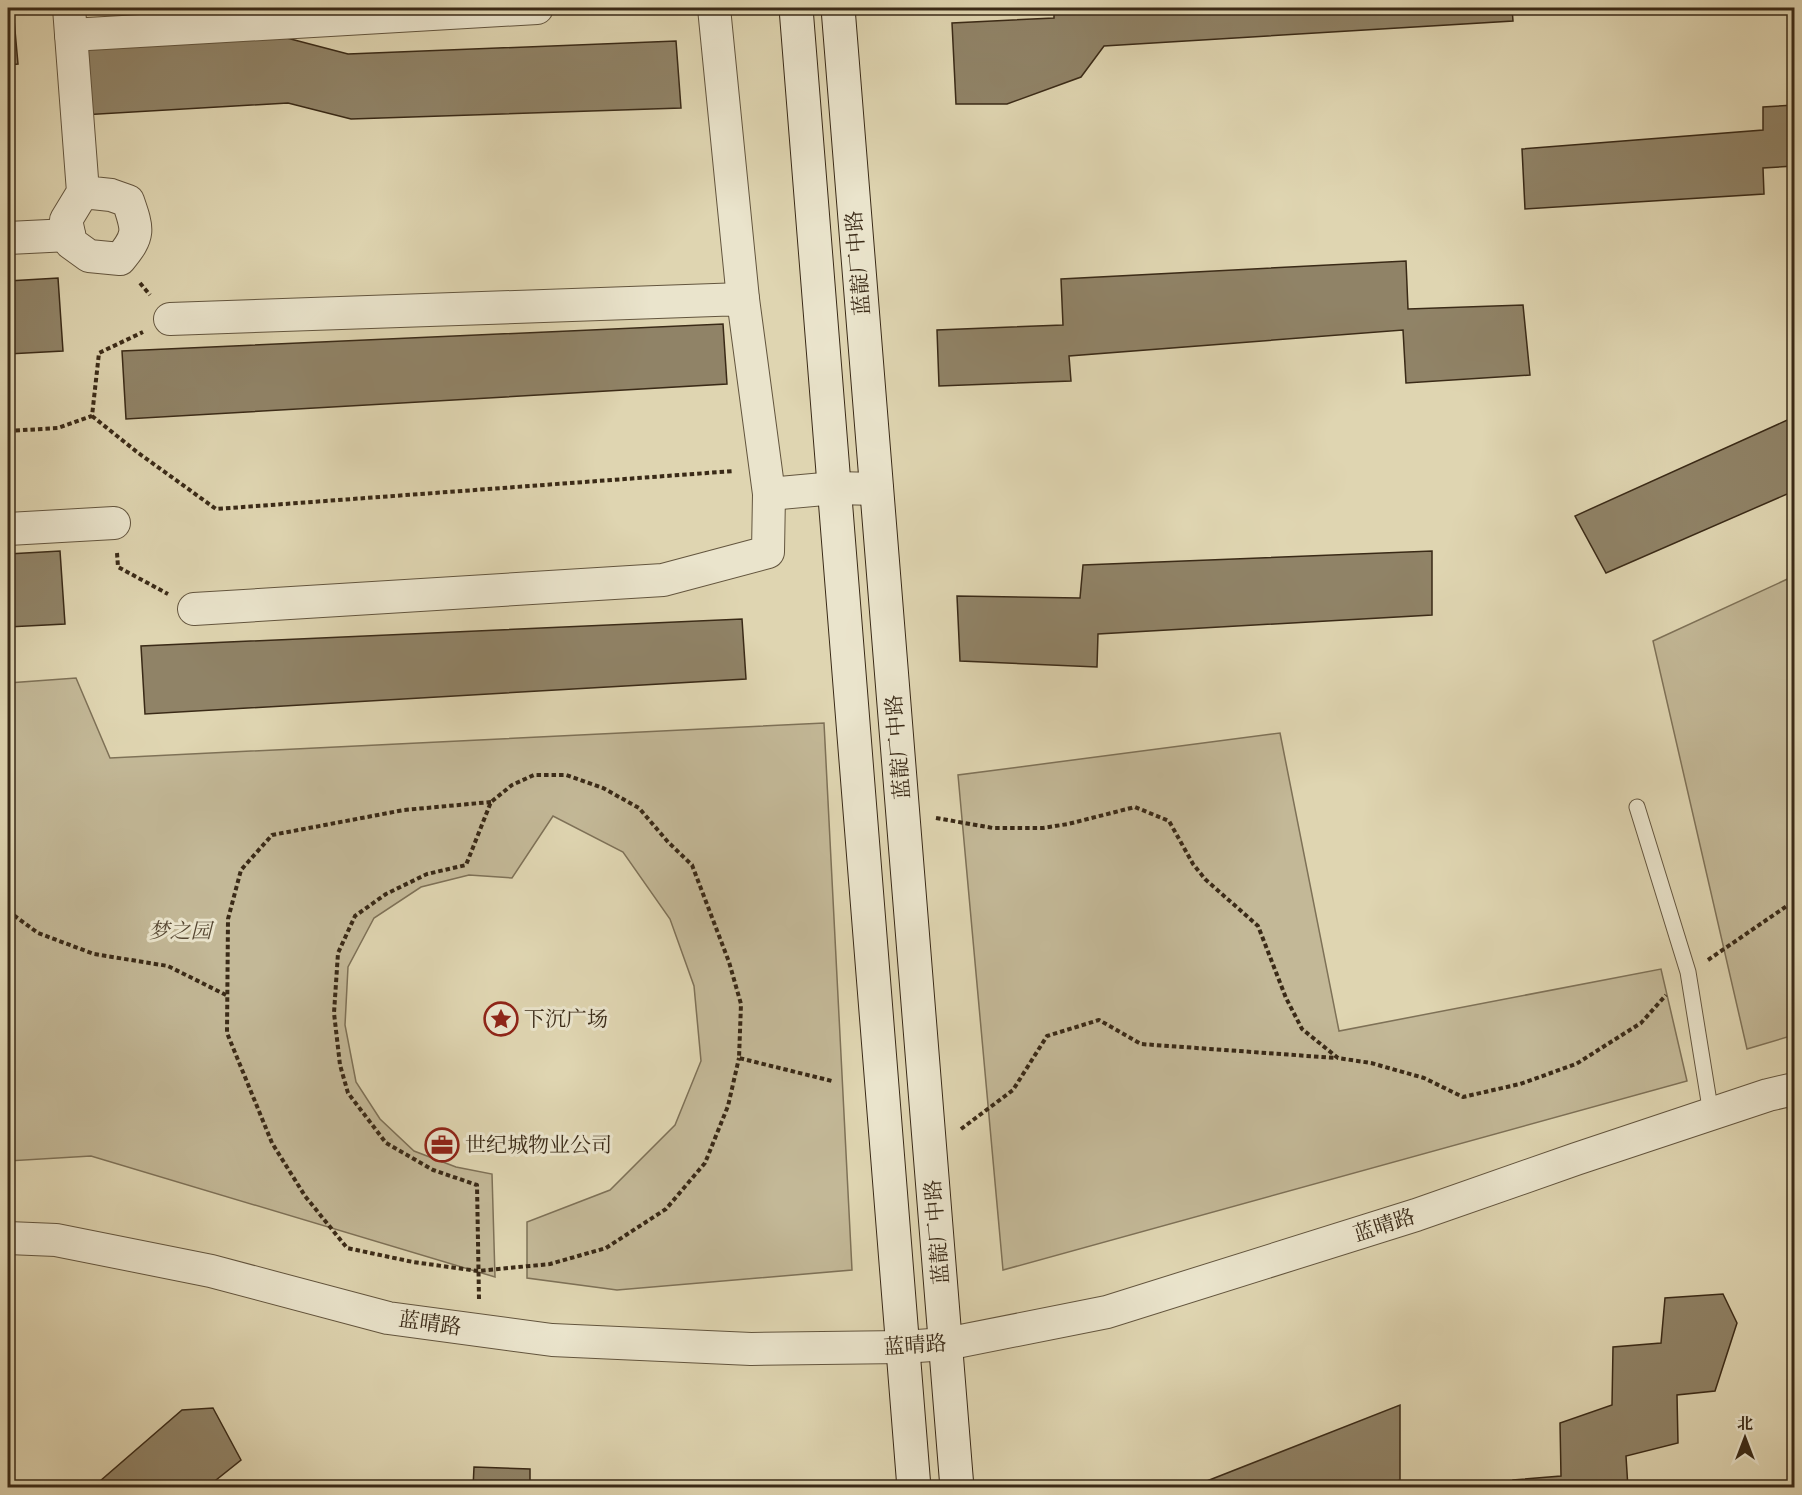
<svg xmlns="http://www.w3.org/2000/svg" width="1802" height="1495" font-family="'Sorts Mill Goudy','Noto Serif SC',serif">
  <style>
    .green { fill: #c3b897; stroke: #7e7157; stroke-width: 1.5 }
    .building { fill: #908367; stroke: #3a2a17; stroke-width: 1.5 }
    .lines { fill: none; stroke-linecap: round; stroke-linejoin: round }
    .lane-casing { stroke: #63553e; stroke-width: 17 }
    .street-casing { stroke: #63553e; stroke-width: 34 }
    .secondary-casing { stroke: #3a2a17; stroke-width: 35 }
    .path { stroke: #3a2a17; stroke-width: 4; stroke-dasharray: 4.5 3; stroke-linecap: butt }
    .lane { stroke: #eae4cc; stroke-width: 15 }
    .street { stroke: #eae4cc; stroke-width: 32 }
    .secondary { stroke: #eae4cc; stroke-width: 33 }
    .labels { text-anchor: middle; stroke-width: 6; stroke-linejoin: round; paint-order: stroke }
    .street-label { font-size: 21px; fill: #3a2a17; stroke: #eae4cc }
    .park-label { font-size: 21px; font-style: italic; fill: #554631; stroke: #eae4cc }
    .poi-label { font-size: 21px; fill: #3a2a17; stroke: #eae4cc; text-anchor: start }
  </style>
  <rect width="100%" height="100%" fill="#dfd5b1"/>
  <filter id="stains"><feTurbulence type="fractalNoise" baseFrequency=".00333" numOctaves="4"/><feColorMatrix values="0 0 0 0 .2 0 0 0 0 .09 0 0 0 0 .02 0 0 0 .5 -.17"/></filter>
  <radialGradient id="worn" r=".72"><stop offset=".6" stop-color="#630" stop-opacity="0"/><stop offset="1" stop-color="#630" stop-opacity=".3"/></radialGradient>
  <g class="green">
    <path d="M1794,576V1035L1747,1049L1653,641Z"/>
    <path d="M76,678L110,758L824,723L852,1270L617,1290L527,1278V1222L610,1190L675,1125L701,1061L694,986L670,919L623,852L553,816L512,878L469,875L421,887L374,918L348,967L345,1025L356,1082L380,1119L414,1151L456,1167L492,1174L495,1277L91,1156L8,1161V683Z"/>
    <path d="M1280,733L1339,1031L1661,969L1687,1081L1003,1270L958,775Z"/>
  </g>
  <g class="building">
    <path d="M8,8H13L18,64L8,65Z"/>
    <path d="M1054,8H1512L1513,21L1104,46L1081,77L1007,104H956L952,23L1054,18Z"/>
    <path d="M283,37L348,54L676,41L681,108L351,119L288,103L82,115L78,47Z"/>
    <path d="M1794,105V166L1763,168L1764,194L1525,209L1522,149L1763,130V107Z"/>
    <path d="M1406,261L1408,309L1523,305L1530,375L1406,383L1403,330L1069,356L1071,381L939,386L937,330L1063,325L1061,279Z"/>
    <path d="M58,278L63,351L8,354V281Z"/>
    <path d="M723,324L727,384L126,419L122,351Z"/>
    <path d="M1794,417V491L1606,573L1575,516Z"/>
    <path d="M60,551L65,624L8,627V554Z"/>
    <path d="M1432,551V615L1098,634L1097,667L960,661L957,596L1080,598L1083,565Z"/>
    <path d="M742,619L746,679L145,714L141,646Z"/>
    <path d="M1723,1294L1737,1323L1715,1391L1677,1395L1678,1443L1626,1456L1628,1488H1513V1480L1561,1476L1560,1423L1612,1405L1613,1347L1661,1343L1665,1298Z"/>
    <path d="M1400,1405V1480L1382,1488H1189Z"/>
    <path d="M213,1408L241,1460L206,1488H92L182,1410Z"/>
    <path d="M474,1467L530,1469V1488H473Z"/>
  </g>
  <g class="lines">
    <g class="lane-casing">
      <path id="lane" d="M1637,807L1688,972L1711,1114"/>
    </g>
    <g class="street-casing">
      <g id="street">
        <path d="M69,8L83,192L66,220L71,243L89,256L120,259C140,235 138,230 128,201L111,195L83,192"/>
        <path d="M714,8L743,299"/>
        <path d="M71,35L537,8"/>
        <path d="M8,238L69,235"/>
        <path d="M170,319L743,299L769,494L768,552L663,580L194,609"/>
        <path d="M769,494L835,488L877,489"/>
        <path d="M8,529L114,523"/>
        <path d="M8,1238L56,1240L211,1271L388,1318L552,1340L751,1349L903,1347L946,1344L1107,1312L1416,1215L1576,1159L1768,1095L1794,1089"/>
      </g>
    </g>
    <g class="secondary-casing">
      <g id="secondary">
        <path d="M796,8L914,1488"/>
        <path d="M838,8L957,1488"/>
      </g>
    </g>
    <g class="path">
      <path d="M140,283L150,295"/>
      <path d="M92,416L137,452L216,509L734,471"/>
      <path d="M8,431L58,428L92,416L99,353L143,332"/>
      <path d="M117,553L118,567L168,594"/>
      <path d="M491,802L404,810L272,835L241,870L228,919L227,1033L272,1143L305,1196L347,1248L413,1262L478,1271L550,1264L606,1248L666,1209L705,1163L728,1106L739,1058"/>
      <path d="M936,818L993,828H1043L1068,824L1135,807L1169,821L1193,864L1205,879L1258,926L1286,998L1302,1029L1338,1058L1371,1063L1424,1078L1463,1097L1520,1084L1576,1064L1641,1023L1666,995"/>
      <path d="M8,911L38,933L94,954L168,966L226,995"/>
      <path d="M1708,960L1794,901"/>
      <path d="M961,1129L1013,1090L1047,1036L1099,1020L1141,1044L1336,1058"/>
      <path d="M479,1299L477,1185L433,1170L386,1143L348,1093L340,1065L334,1013L338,953L355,916L386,894L427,874L466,865L491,802L512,785L534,775H566L603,788L639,808L668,842L692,865L729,962L741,1004L739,1058L832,1081"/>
    </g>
    <use href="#lane" class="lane"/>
    <use href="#street" class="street"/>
    <use href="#secondary" class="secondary"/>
  </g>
  <defs>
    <g id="sight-ring" transform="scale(1.725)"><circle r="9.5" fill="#eae4cc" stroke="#8f2418" stroke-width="1.5"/><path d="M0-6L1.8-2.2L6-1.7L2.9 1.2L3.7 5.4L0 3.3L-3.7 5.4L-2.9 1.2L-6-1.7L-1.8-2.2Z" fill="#8f2418"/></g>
    <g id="office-ring" transform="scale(1.725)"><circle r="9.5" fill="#eae4cc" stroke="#8f2418" stroke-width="1.5"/><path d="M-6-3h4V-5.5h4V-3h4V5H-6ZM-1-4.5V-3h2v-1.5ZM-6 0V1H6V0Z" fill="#8f2418"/></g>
  </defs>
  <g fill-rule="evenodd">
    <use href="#sight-ring" x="501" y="1019"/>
    <use href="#office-ring" x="442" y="1145"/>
  </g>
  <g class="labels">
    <g class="street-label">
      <text transform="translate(858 263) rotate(-95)" y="7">蓝靛厂中路</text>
      <text transform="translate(898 747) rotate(-95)" y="7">蓝靛厂中路</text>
      <text transform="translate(1384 1225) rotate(-18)" y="7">蓝晴路</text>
      <text transform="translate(937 1232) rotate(-95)" y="7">蓝靛厂中路</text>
      <text transform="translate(430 1323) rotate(8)" y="7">蓝晴路</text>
      <text transform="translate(915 1345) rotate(-4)" y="7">蓝晴路</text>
    </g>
    <g class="park-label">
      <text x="180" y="938">梦之园</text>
    </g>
    <g class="poi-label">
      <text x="524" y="1026">下沉广场</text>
      <text x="465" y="1152">世纪城物业公司</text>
    </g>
  </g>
  <rect width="1802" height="1495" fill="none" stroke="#dfd5b1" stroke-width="30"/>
  <rect x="9" y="9" width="1784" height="1477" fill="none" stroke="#3a2a17" stroke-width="3"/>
  <rect x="15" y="15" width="1772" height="1465" fill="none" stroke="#3a2a17" stroke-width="1.5"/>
  <g transform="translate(1745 1438)" stroke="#eae4cc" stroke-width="4.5" paint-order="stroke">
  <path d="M0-4.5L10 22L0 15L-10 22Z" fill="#3a2a17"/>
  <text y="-9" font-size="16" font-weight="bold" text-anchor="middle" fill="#3a2a17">北</text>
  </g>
  <rect width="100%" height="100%" filter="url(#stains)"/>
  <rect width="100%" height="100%" fill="url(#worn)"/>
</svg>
